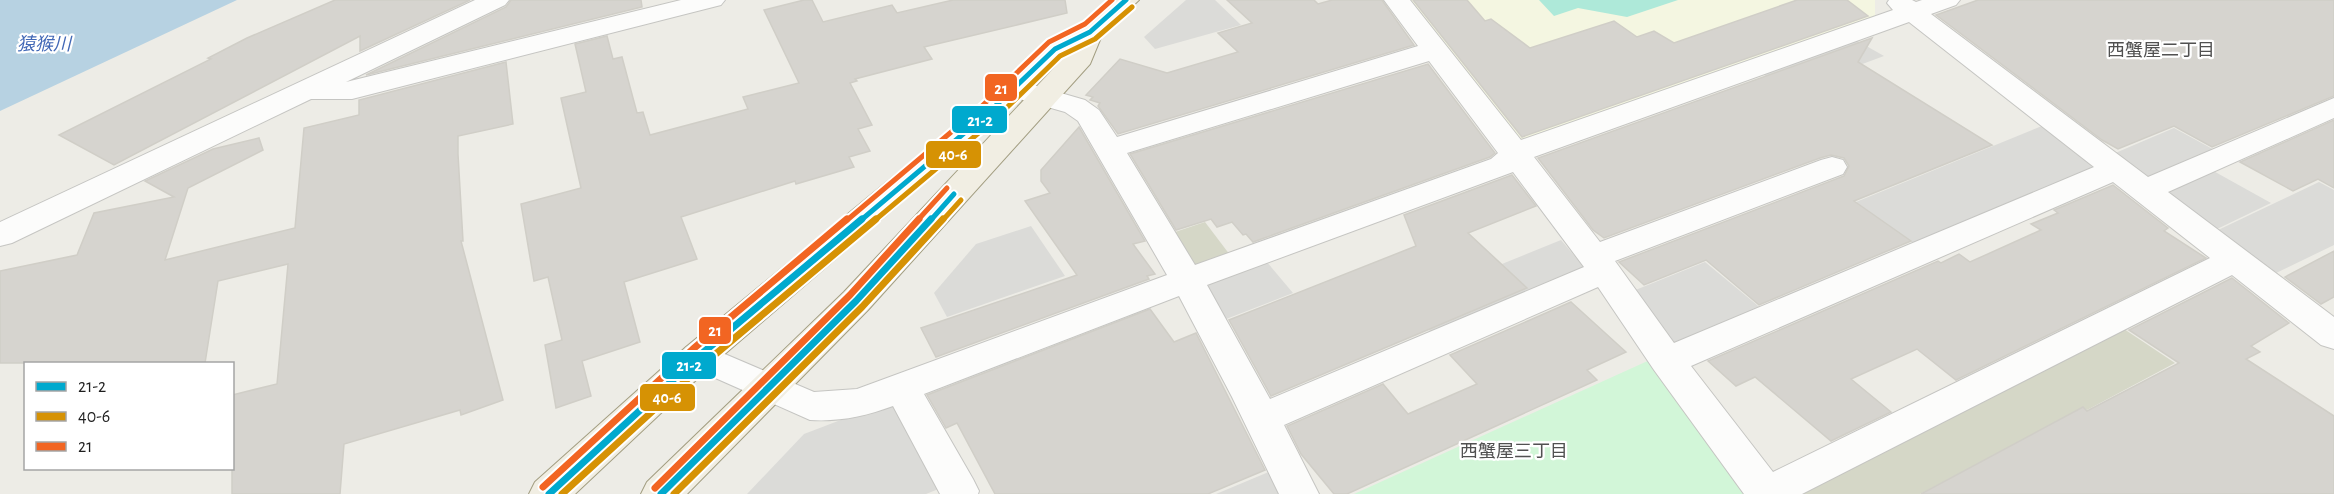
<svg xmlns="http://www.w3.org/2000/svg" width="2334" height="494" font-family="'Alegreya Sans','Noto Sans JP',sans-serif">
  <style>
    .education { fill: #f4f6e1 }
    .construction { fill: #d5d7c7 }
    .park { fill: #d2f6d8 }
    .pitch { fill: #aee9d9 }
    .parking { fill: #dbdbd8 }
    .water { fill: #b7d2e2 }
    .building { fill: #d6d4cf; stroke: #d0cec7; stroke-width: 1.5 }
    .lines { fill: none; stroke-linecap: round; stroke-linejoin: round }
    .minor-casing { stroke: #c5c5c2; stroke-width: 2 }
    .major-casing { stroke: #a39e82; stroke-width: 2 }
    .minor { fill: #fcfcfb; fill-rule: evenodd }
    .major { fill: #f1eee3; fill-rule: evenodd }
    .bus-1-far1-casing { stroke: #fff; stroke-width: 9 }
    .bus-1-casing { stroke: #fff; stroke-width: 11 }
    .bus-2-far1-casing { stroke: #fff; stroke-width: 9 }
    .bus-2-casing { stroke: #fff; stroke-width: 11 }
    .bus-3-far1-casing { stroke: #fff; stroke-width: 9 }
    .bus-3-casing { stroke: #fff; stroke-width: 11 }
    .bus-1-far1 { stroke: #00a9ce; stroke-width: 5 }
    .bus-1 { stroke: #00a9ce; stroke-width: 7 }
    .bus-2-far1 { stroke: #d69204; stroke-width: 5 }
    .bus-2 { stroke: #d69204; stroke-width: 7 }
    .bus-3-far1 { stroke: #f26522; stroke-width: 5 }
    .bus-3 { stroke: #f26522; stroke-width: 7 }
    .labels { text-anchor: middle; stroke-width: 4.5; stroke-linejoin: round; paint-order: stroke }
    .water-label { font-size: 18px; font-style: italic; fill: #4268b6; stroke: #fff }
    .neighbourhood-label { font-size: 18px; fill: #515151; stroke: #fff }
    .line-badge { stroke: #fff; stroke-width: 2 }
    .badge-label { font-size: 16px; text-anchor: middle; font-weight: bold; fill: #fff }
  </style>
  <rect width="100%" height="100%" fill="#edece6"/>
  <path class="education" d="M1407,0H1875V18L1528,142L1512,137Z"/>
  <g class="construction">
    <path d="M1205,222L1230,255L1196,266L1169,234Z"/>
    <path d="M2121,327L2175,363L2087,410L2084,408L1920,494H1787Z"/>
  </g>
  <path class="park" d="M1652,359L1752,494H1354Z"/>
  <path class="pitch" d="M1539,0H1678L1627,17L1578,8L1554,16Z"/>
  <g class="parking">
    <path d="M1186,0H1215L1241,25L1155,49L1144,37Z"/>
    <path d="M1854,39L1884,56L1838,73L1776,83L1761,73Z"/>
    <path d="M2042,126L2100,168L1919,247L1856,202Z"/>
    <path d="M2174,128L2218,152L2151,182L2113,154Z"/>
    <path d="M2208,168L2271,203L2215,230L2161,190Z"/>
    <path d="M2319,182L2334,190V245L2274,274L2216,231Z"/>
    <path d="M1031,226L1065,276L947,317L934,293L976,244Z"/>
    <path d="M1561,240L1584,267L1430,331L1403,304Z"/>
    <path d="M1266,261L1293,293L1221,321L1202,285Z"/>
    <path d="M1705,262L1763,310L1675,348L1633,291Z"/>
    <path d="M901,397L941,488L926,494H747L804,434Z"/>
    <path d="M1271,471L1282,494H1216Z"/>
  </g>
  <path class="water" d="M0,0H237L0,111Z"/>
  <g class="building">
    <path d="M335,0H470L360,51V36L114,165L59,135L211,59L208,58L247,38Z"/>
    <path d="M511,0H641L642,7L366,75L506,7Z"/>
    <path d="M804,0H812L823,22L892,5L897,13L953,0H1065L1067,13L924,47L932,59L855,79L857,81L850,83L872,125L858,129L870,151L849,157L854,167L796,184L795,181L681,217L697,259L624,282L640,342L582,361L591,396L556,408L545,345L562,340L548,277L534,281L521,204L581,188L561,98L586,92L575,44L607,36L613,59L622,57L637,113L643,112L650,135L748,109L743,97L799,83L764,10Z"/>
    <path d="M1227,0H1314L1318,4L1332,0H1382L1414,45L1118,134L1098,106L1100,103L1090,100L1093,97L1086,95L1120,59L1167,73L1238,52L1218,33L1252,23Z"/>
    <path d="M1413,0H1467L1485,21L1491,19L1530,48L1614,21L1637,37L1654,31L1674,43L1797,0H1847L1868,16L1522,137Z"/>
    <path d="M1978,0H2334V96L2212,147L2174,126L2118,149L2102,140L1936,15Z"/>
    <path d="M1872,38L1858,62L1992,145L1854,201L1911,241L1759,305L1706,260L1644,285L1619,262L1844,176L1849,166L1844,158L1831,155L1820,158L1604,238L1593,230L1538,158Z"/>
    <path d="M506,62L513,124L458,136V154L463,241H461L503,400L461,415L460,410L344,444L340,494H232V395L277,384L288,264L218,281L205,363H0V271L77,255L94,213L174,197L145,181L213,149L259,138L263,150L188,188L165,260L295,228L304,128L359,115V100Z"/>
    <path d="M1428,64L1495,153L1490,157L1253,242L1246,234L1243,235L1232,222L1217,227L1211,219L1176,230L1130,154Z"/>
    <path d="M2334,120V188L2318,179L2293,191L2240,162Z"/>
    <path d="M1079,127L1145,241L1133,244L1155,274L1147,276L1149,279L936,357L921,328L1077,275L1025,201L1050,193L1041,181V170Z"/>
    <path d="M1512,175L1536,206L1468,233L1527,288L1271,396L1229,320L1416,246L1404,215Z"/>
    <path d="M2113,185L2168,228L2164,231L2206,258L1956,380L1917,349L1851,379L1891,412L1831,441L1755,377L1736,386L1708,361L1938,261L1941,263L1959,254L1970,262L2041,230L2031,224L2058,213L2054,210Z"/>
    <path d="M2334,251V297L2321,304L2285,277Z"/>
    <path d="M2232,278L2289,323L2251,346L2260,352L2246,359L2334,416V494H1921L2083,407L2087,411L2179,363L2129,330Z"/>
    <path d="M1571,302L1626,352L1587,370L1597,380L1347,494H1334L1301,454L1287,426L1383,384L1408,414L1477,384L1450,355Z"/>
    <path d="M1150,309L1174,342L1196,333L1265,470L1208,494H995L957,423L946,428L927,395Z"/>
  </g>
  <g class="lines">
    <g class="minor-casing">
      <g id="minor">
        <path d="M475,0H509L505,5L346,82L681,0H725L721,5L352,99H311L12,243L0,246V222Z"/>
        <path d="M1384,0H1410L1521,140L1893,10L1887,3L1889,0H1912L1916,2L1922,0H1960L1956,5L1931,14L2148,177L2334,98V118L2168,192L2334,317V349L2321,345L2232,275L1802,494H1744L1654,370L1598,287L1284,425L1319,494H1279L1232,397L1179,296L924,394L973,479L979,491L978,494H940L893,406C866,416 839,422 810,420L686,365L681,356L686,347L699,343L814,392L857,389L1167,275L1078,121L1065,112L1006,95L1002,89L1006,83L1016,80L1085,100L1099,110L1117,137L1418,46ZM1909,22L2094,167L1674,343L1615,261L1843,174L1847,167L1843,160L1832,157L1821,160L1600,242L1534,157ZM1429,61L1498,153L1491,159L1195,265L1127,153ZM1513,172L1584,267L1270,399L1207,285ZM2113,182L2210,258L1773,472L1691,366Z"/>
      </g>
    </g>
    <g class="major-casing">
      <path id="major" d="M1111,0H1139L1102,35L1090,64L868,310L687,494H641L647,482L844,292L1068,53L998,119L712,365L575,494H529L535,482L686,347L978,107L1045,43L1081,26Z"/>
    </g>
    <use href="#minor" class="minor"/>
    <use href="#major" class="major"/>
    <g class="bus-1-far1-casing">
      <g id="bus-1-far1">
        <path d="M860,221L988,113L1055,49L1090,32L1126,0"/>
        <path d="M930,221L954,194"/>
      </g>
    </g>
    <g class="bus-1-casing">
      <g id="bus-1">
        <path d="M549,494L699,356L862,219"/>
        <path d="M661,494L856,301L931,219"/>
      </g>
    </g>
    <g class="bus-2-far1-casing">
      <g id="bus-2-far1">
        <path d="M874,221L994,120L1060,56L1095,39L1132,7"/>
        <path d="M942,221L961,200"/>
      </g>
    </g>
    <g class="bus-2-casing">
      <g id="bus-2">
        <path d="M562,494L705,363L876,219"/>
        <path d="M674,494L862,307L943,219"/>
      </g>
    </g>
    <g class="bus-3-far1-casing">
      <g id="bus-3-far1">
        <path d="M846,221L982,106L1049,42L1085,24L1112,0"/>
        <path d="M917,221L947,188"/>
      </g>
    </g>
    <g class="bus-3-casing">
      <g id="bus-3">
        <path d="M543,487L693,349L847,219"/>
        <path d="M655,488L850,295L919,219"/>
      </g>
    </g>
    <use href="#bus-1-far1" class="bus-1-far1"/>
    <use href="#bus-1" class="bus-1"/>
    <use href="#bus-2-far1" class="bus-2-far1"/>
    <use href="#bus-2" class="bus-2"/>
    <use href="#bus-3-far1" class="bus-3-far1"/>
    <use href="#bus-3" class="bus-3"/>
  </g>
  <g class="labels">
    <g class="water-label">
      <text x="44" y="50">猿猴川</text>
    </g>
    <g class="neighbourhood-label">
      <text x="2161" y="56">西蟹屋二丁目</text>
      <text x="1514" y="457">西蟹屋三丁目</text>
    </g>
  </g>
  <g class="line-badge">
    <rect x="984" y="73" width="34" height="29" rx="6" fill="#f26522"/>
    <rect x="951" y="105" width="57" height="29" rx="6" fill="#00a9ce"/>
    <rect x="925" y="140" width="57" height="29" rx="6" fill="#d69204"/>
    <rect x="698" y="316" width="34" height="29" rx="6" fill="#f26522"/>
    <rect x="661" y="351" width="56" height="29" rx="6" fill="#00a9ce"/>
    <rect x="639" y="383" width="57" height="29" rx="6" fill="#d69204"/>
  </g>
  <g class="badge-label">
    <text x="1001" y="94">21</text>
    <text x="980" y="126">21-2</text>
    <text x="953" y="160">40-6</text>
    <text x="715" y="336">21</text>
    <text x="689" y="371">21-2</text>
    <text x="667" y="403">40-6</text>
  </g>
  <rect x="24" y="362" width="210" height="108" fill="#ffffff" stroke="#a5a5a5" stroke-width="1.5"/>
  <rect x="36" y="382" width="30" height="9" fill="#00a9ce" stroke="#a5a5a5" stroke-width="1.5"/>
  <text x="78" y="392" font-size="18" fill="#1e1e1e">21-2</text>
  <rect x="36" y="412" width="30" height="9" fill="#d69204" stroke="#a5a5a5" stroke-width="1.5"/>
  <text x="78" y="422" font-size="18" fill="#1e1e1e">40-6</text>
  <rect x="36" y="442" width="30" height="9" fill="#f26522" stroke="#a5a5a5" stroke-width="1.5"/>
  <text x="78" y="452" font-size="18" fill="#1e1e1e">21</text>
</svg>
